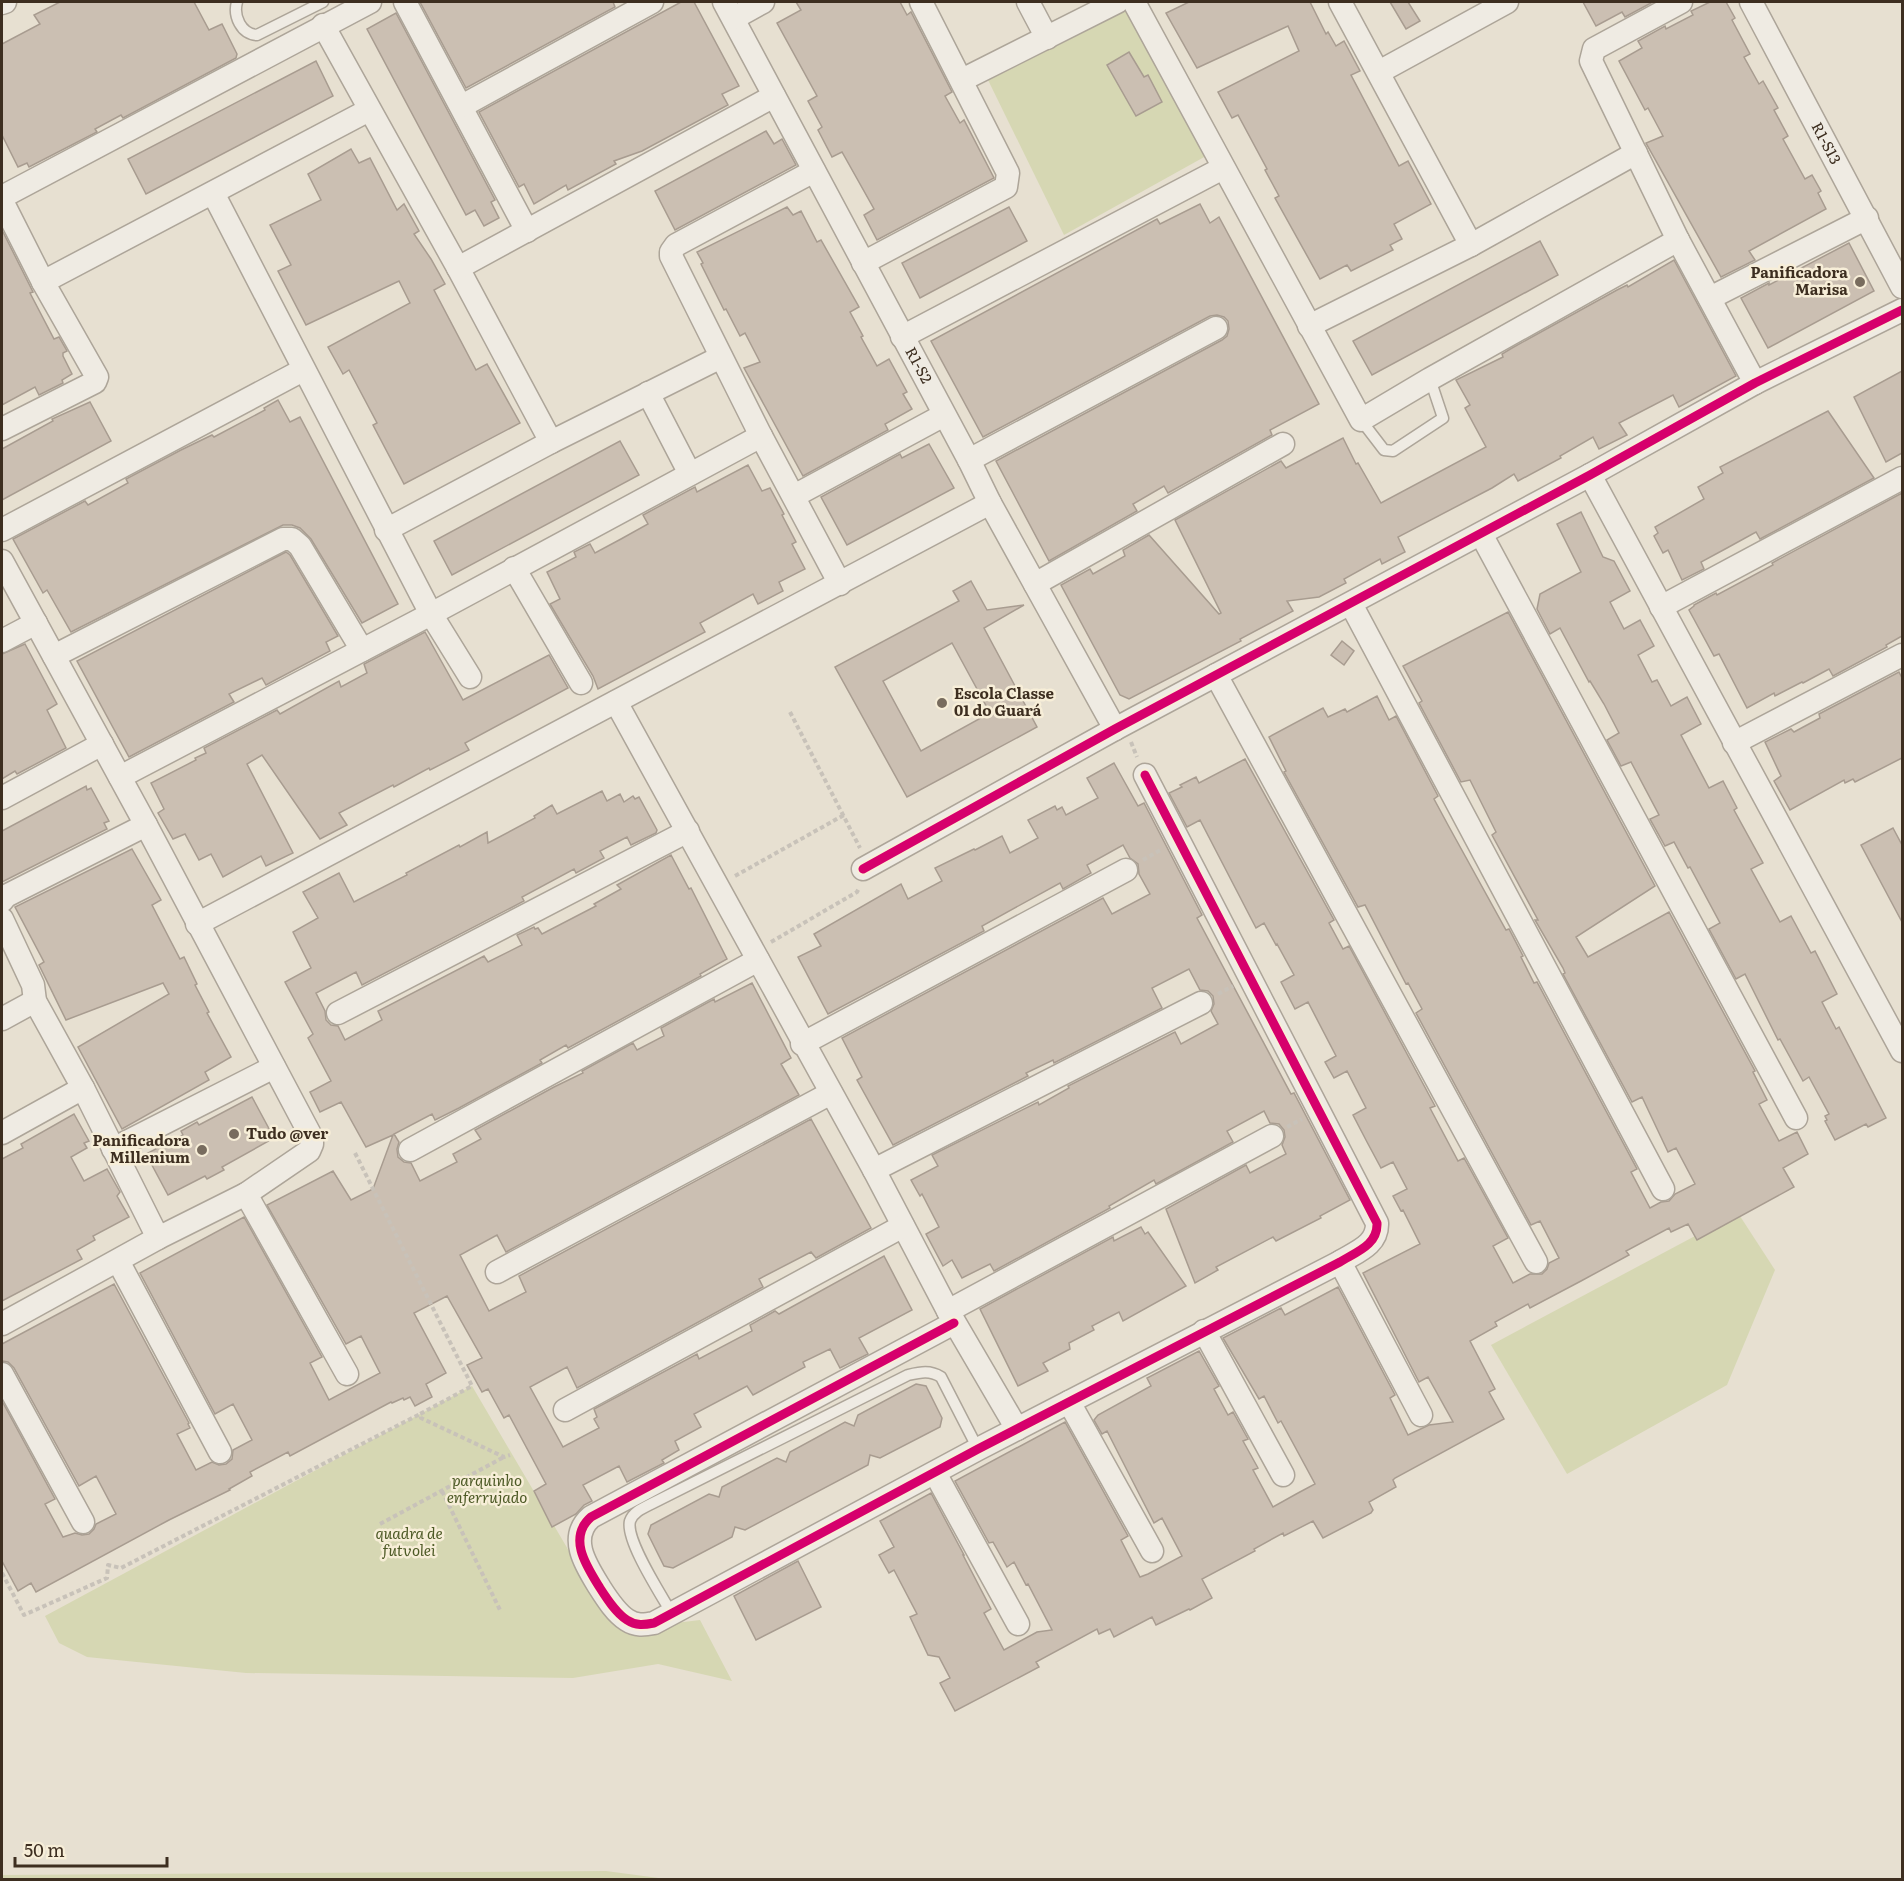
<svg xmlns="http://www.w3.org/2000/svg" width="1904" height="1881" font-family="Literata,serif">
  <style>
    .green { fill: #d6d7b3 }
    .building { fill: #cbbfb2; stroke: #a89c90; stroke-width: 1.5; fill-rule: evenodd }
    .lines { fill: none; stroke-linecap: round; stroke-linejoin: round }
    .service-casing { stroke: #ada599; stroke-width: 13 }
    .minor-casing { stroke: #ada599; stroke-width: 25 }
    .path { stroke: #c8c2b9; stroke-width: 4; stroke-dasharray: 4.5 3; stroke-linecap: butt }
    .service { stroke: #efebe3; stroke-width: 10 }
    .minor { stroke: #efebe3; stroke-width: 22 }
    .cycleway-casing { stroke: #f7eed8; stroke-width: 13 }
    .cycleway { stroke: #d6006c; stroke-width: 9 }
    .poi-dot { fill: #786c5e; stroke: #f7eed8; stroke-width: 2 }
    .labels { text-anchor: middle; stroke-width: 5; stroke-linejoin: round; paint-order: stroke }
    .street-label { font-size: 15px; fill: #3d2e20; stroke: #f7eed8 }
    .poi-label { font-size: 15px; font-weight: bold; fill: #3d2e20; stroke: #f7eed8; text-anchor: end }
    .park-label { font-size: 15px; font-style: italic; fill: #4d5a26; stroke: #f7eed8 }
  </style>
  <rect width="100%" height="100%" fill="#e7e0d1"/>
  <g class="green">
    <path d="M1126,9L1206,156L1064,235L988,80Z"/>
    <path d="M1738,1213L1775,1270L1727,1385L1567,1474L1491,1345Z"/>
    <path d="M472,1386L586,1580L637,1633L667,1624L700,1620L732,1681L658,1664L573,1678L246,1673L87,1657L59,1643L45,1616Z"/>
    <path d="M606,1871L666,1879H2V1875Z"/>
  </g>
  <g class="building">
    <path d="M60,2H194L209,30L222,24L237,54L236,58L123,118L121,115L95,129L97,132L29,167L27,163L18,167L2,135V44L40,24L34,15Z"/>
    <path d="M420,2H613L615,7L466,88Z"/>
    <path d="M681,2H694L739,86L722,94L728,105L642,151L614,161L616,164L568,190L566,185L534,204L524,184L519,187L479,112Z"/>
    <path d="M796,2H900L907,15L911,12L952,92L945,96L960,123L964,120L994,178L877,240L864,215L874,209L842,152L832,157L818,130L822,127L808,101L817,96L777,23L801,10Z"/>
    <path d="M1189,2H1310L1326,34L1328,32L1336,46L1344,41L1360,71L1351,75L1399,166L1408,161L1431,204L1394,224L1402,239L1390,245L1393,250L1351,271L1347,265L1320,279L1275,198L1279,196L1265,170L1267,169L1238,115L1232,118L1218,92L1299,51L1288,26L1197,68L1166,13Z"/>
    <path d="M1390,2H1408L1420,21L1406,29Z"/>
    <path d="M1583,2H1651V3L1625,17L1622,12L1596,26Z"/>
    <path d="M1710,2H1726L1735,18L1732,20L1750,54L1744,57L1759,84L1763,81L1778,108L1774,110L1788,136L1783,139L1805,179L1812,175L1821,191L1818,193L1826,209L1749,251L1755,260L1721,277L1646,143L1663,136L1648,108L1645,110L1619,61L1642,48L1638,41L1665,26L1666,29L1693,15L1691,11Z"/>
    <path d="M396,13L495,200L491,202L499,218L484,226L475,210L466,215L367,29Z"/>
    <path d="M1129,52L1144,77L1148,75L1162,102L1136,116L1107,65Z"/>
    <path d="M316,61L333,96L146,194L128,159Z"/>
    <path d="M766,131L774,144L782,139L796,165L675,230L655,191Z"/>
    <path d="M351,149L359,163L370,158L397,210L404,204L419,231L414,234L431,259L445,284L434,290L476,370L487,364L520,423L404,484L373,425L377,423L349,370L343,374L328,347L410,303L399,281L306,325L278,271L291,265L270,225L321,200L308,174Z"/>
    <path d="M1200,204L1210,223L1219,217L1319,404L1270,430L1272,435L1168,493L1164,486L1133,504L1137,511L1049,561L996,461L1222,340L1227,336L1229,329L1228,321L1224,317L1217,315L1210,316L983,437L931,341L1157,219L1160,224Z"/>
    <path d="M787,207L793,215L801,211L817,242L821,240L859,307L850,312L863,336L861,337L877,366L889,359L907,392L903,394L912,409L885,424L888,430L803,476L744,368L760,362L745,333L740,336L726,309L724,310L701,264L703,263L697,252Z"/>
    <path d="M1009,207L1027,241L920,298L902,263Z"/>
    <path d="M2,230L33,292L30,293L54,339L59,337L67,351L63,353V356L72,374L62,380L63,383L39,395L35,387L2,405Z"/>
    <path d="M1540,241L1558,275L1372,375L1353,341Z"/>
    <path d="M1849,243L1874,291L1768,348L1741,298L1769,283V285Z"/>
    <path d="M1674,260L1736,376L1679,407L1673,395L1619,423L1627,435L1599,449L1593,437L1560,456L1561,458L1518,481L1514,474L1492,488L1398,537L1405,552L1382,564L1380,559L1344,579L1346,583L1319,597L1287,601L1293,611L1240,639L1241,641L1129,699L1120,695L1061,585L1090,569L1093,574L1125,556L1123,550L1149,535L1219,614L1221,613L1175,520L1281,461L1286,468L1343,438L1356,464L1358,463L1381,503L1486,447L1465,408L1470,405L1456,380L1503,357L1502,354L1512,348L1617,290L1627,285L1628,287Z"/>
    <path d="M1902,371V453L1886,462L1854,397Z"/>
    <path d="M278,400L290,422L300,417L398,604L362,623L311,539L300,528L292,525H283L71,632L47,590L43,593L13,539L85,501L88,505L128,483L126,479L181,450L212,435L214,437L265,410L264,408Z"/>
    <path d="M90,402L111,441L2,500V449L53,421L52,419Z"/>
    <path d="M1828,411L1874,478L1760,539L1756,532L1727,548L1701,562L1704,569L1682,580L1668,550L1663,553L1654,536L1658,533L1655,527L1704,499L1698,487L1723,473L1720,467Z"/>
    <path d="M620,441L639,475L452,575L434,541Z"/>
    <path d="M929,444L954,488L847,545L821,497L900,454L902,458Z"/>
    <path d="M748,465L762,491L770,488L784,514L782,515L796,542L792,544L805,569L779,582L783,591L758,604L753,594L700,623L705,632L598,689L593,676L550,604L560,599L547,572L576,557L574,552L590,544L595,553L621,539L648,524L643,515L695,487L697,492Z"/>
    <path d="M1902,493V636L1886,645L1887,647L1833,676L1829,669L1803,683L1802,682L1775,696L1774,693L1747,708L1719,654L1714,656L1689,610L1694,606V605L1716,593L1717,595L1773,565L1772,563Z"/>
    <path d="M1581,512L1603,557L1614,561L1630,591L1610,602L1624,629L1640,620L1654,646L1638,655L1652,682L1657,680L1671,706L1687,697L1701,724L1681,735L1709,788L1723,781L1737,808L1734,810L1763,863L1751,869L1780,922L1791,916L1811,953L1815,951L1837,994L1822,1002L1836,1029L1839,1027L1886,1118L1868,1127L1866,1124L1835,1140L1825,1121L1827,1120L1825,1116L1829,1114L1809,1077L1803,1081L1780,1039L1778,1040L1745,974L1736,979L1709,929L1720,923L1690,867L1688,868L1674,842L1665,846L1650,819L1659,815L1631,762L1621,766L1607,740L1619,733L1604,704L1590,681L1589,682L1560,628L1550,634L1537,609L1540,594L1581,572L1557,524Z"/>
    <path d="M286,552L290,555L338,636L326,642L330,651L266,685L262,678L229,694L234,702L129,757L77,661Z"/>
    <path d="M971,581L987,610L1024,605L984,628L1037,727L907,797L835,667L959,601L953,591ZM952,643L990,713L921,751L883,681Z"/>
    <path d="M1508,612L1655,886L1576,937L1588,957L1669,912L1755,1071L1753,1072L1767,1100L1759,1104L1779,1141L1797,1132L1808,1154L1783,1168L1794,1187L1697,1240L1688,1224L1671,1232L1669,1228L1626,1251L1629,1255L1581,1281L1530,1308L1528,1304L1495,1322L1497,1326L1470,1341L1495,1389L1489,1392L1504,1419L1395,1478L1393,1480L1396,1487L1369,1502L1373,1510L1371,1513L1323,1538L1313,1521L1284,1536L1283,1533L1254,1549L1255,1551L1202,1579L1212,1598L1190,1610L1189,1609L1156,1625L1152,1617L1114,1637L1110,1629L1099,1634L1097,1629L1036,1662L1039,1667L955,1711L940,1683L950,1678L939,1657L928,1655L910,1617L917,1614L894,1570L889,1573L879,1555L894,1547L880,1521L931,1493L964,1555H963L991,1609L984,1613L1004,1650L1037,1632L1052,1630L1028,1584L1026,1585L1014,1562L1007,1567L993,1542L989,1543L955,1481L1065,1422L1128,1536L1121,1540L1140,1577L1148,1574L1182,1556L1162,1518L1154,1523L1107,1431L1102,1434L1094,1420L1098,1415L1151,1386L1147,1378L1199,1351L1219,1386L1214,1389L1228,1415L1233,1412L1248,1439L1243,1441L1258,1468L1253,1470L1273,1507L1298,1493L1315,1484L1281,1421L1278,1423L1264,1396L1259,1399L1223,1338L1281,1308L1285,1315L1338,1287L1395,1395L1390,1398L1408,1435L1429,1425L1453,1422L1428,1377L1419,1382L1363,1273L1420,1244L1403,1210L1401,1211L1393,1196L1407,1189L1393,1162L1381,1168L1367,1142L1353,1115L1366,1108L1347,1071L1334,1078L1325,1062L1336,1056L1308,1002L1295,1009L1281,982L1294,975L1277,944L1276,945L1264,923L1256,928L1200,820L1187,827L1169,793L1182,787L1180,785L1196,777L1199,783L1245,759L1334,920L1329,923L1343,949L1349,946L1435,1106L1430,1108L1458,1161L1464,1158L1508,1238L1493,1246L1513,1283L1530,1274H1542L1547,1269L1549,1263L1559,1258L1540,1221L1531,1225L1416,1013L1422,1009L1408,983L1406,984L1365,905L1358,907L1284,772L1286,771L1269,737L1323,708L1328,717L1345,709L1347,712L1377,696L1389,720L1396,716L1438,796L1434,799L1448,825L1506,930L1509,929L1523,956L1521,957L1534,983L1537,982L1637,1169L1631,1172L1650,1208L1661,1202L1669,1201L1675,1194L1695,1184L1676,1148L1668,1152L1642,1097L1632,1102L1563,974L1565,973L1563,968L1535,920H1538L1492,835L1496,832L1470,780L1461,782L1419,703L1422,701L1403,666Z"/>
    <path d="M425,632L463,700L549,655L568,688L465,743L469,750L430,770L429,768L394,787L393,785L339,813L347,825L320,839L262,755L247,764L293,853L266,866L261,856L223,877L211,854L199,860L185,834L173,839L158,813L164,809L151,783L196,760L195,758L206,753L204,748L277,710L280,714L339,681L341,687L367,673L364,664Z"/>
    <path d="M1342,641L1354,651L1344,665L1331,655Z"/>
    <path d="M25,644L57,704L47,710L66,748L17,774L15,771L2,779V654Z"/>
    <path d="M1899,672L1902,678V758L1855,782L1853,779L1845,783L1844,780L1790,810L1774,781L1781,776L1765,742L1791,729L1794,732L1820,718L1819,714Z"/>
    <path d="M1114,763L1138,806L1144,803L1202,915L1197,918L1291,1094L1294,1093L1350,1200L1320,1216L1321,1218L1276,1241L1273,1237L1216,1267L1218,1270L1195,1283L1166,1209L1246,1165L1250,1173L1286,1154L1282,1145L1285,1137L1284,1130L1279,1124L1270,1123L1264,1111L1227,1131L1233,1142L1156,1184L1154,1180L1109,1206L1110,1208L994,1271L990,1264L962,1278L952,1260L943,1266L926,1234L939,1227L922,1194L920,1196L911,1180L938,1166L932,1155L1038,1102L1039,1105L1069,1088L1068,1086L1175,1032L1181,1044L1218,1024L1211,1011L1214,1004L1213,996L1208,991L1200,990L1189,969L1152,988L1162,1008L1054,1063L1053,1060L1026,1073L1028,1076L893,1145L857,1080L862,1077L842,1038L1103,898L1112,914L1150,894L1139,874L1138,864L1130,858L1123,845L1087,865L1091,873L1063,889L1060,883L982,926L984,931L828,1014L798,957L821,946L814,934L901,884L908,899L942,881L935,868L974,849L975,850L1002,836L1010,853L1038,838L1028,820L1055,806L1057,810L1062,807L1066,815L1098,798L1087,778Z"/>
    <path d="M86,786L87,790L91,788L109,821L104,823L107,829L2,882V831Z"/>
    <path d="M602,791L607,801L620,794L624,802L633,796L635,799L639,797L657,830L656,833L631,845L627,837L600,851L604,858L576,873L574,869L522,897L524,901L362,985L356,972L316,993L325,1011L326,1020L331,1025L338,1026L345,1040L382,1020L378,1011L484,956L488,962L522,945L517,935L534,927L535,929L538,928L542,934L596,906L594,904L621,889L617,885L671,855L689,889L691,888L727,959L700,974L701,976L568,1048L566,1045L540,1060L542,1063L459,1108L435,1120L432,1114L394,1134L399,1142L397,1149L398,1157L404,1162L411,1163L420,1181L457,1162L453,1154L481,1139L475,1130L554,1087L583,1073L582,1071L633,1043L637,1050L664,1036L661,1028L714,999L715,1002L752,983L791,1058L781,1064L799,1095L506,1252L497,1235L460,1255L489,1311L526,1292L519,1276L811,1119L871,1228L816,1258L811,1252L759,1279L763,1287L577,1388L567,1367L530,1387L563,1447L599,1428L594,1419L597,1417L594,1409L697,1354L699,1359L752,1331L750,1325L775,1311L779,1314L884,1256L912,1310L859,1338L868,1354L840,1368L830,1349L803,1362L805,1367L753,1395L747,1386L694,1414L701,1427L675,1441L679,1450L662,1460L664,1463L627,1482L619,1466L583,1485L592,1501L584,1505L576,1514L552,1527L534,1491L546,1484L509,1415L504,1418L488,1389L482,1392L467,1365L482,1358L447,1296L414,1313L446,1373L426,1384L432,1397L415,1406L410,1397L404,1400L403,1398L392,1403L391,1402L290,1456L288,1452L250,1472L252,1476L229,1489L230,1490L169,1520L36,1592L31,1583L18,1591L2,1561V1401L55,1499L45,1504L63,1537L75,1533L82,1535L89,1534L94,1529L96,1524L116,1514L96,1476L79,1486L14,1368L8,1362L2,1361V1344L114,1284L189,1423L188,1424L190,1428L177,1434L196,1470L212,1462L219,1465L226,1464L232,1459L233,1450L252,1440L233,1404L215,1414L140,1273L244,1217L322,1357L310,1363L329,1400L380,1373L361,1336L346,1344L267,1205L333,1171L351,1200L373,1189L393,1135L366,1147L341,1102L320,1112L310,1092L331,1081L308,1038L313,1034L285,982L311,968L293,932L318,918L303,892L339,873L354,902L407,875L406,873L459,845L460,847L487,832L488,843L535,818L534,816L552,805L557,814Z"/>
    <path d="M1893,828L1902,845V922L1861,845Z"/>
    <path d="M132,849L161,900L152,905L180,959L184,957L197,984L195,985L209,1012L207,1013L231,1057L205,1072L209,1080L122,1129L78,1047L169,994L163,983L66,1020L39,965L44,962L15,907Z"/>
    <path d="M252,1097L274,1138L222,1167L224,1170L207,1179L205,1176L168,1195L146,1154L183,1135L181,1131L197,1122L199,1125Z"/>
    <path d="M74,1114L89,1141L84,1143L87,1148L71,1157L84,1181L107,1169L120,1192L117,1196L129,1217L93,1236L95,1240L77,1250L82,1259L2,1301V1159L23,1148L21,1144Z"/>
    <path d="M1141,1227L1145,1234L1148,1232L1186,1286L1123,1321L1119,1312L1092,1326L1094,1330L1069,1343L1070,1349L1043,1363L1048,1371L1018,1386L980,1309L1113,1237L1114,1241Z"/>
    <path d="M916,1384L926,1386L942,1418L940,1427L880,1458L870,1455L868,1465L745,1530L735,1527L732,1537L673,1568L664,1566L648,1534L651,1525L709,1494L719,1497L722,1487L777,1458L786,1462L790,1452L845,1422L854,1426L858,1415Z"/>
    <path d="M798,1561L821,1607L756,1640L734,1596Z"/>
  </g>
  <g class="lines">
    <g class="service-casing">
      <g id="service">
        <path d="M237,2C233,16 241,34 257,35L323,2"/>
        <path d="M1361,420L1384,450L1393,451L1443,418L1430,379"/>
        <path d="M672,1614C662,1596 625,1540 630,1521C633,1512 643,1508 651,1504L908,1375C921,1372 930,1370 941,1377L978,1449"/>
      </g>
    </g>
    <g class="minor-casing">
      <g id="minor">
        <path d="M405,2L527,231"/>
        <path id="s1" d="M724,2L969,460L990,503L1115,729"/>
        <path d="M1028,2L1047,38"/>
        <path d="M1134,2L1361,420L1430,379L1678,240"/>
        <path d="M1340,2L1471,245"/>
        <path d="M1681,2L1594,49L1591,61L1678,240L1755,383"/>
        <path id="s2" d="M1751,2L1902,287"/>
        <path d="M2,3L5,2"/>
        <path d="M734,18L763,2"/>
        <path d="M323,25L458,268L551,442"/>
        <path d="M1379,72L1507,2"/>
        <path d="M962,80L1117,2"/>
        <path d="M462,106L652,2"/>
        <path d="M814,171L676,245L671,252V256L761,436L840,584"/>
        <path d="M213,193L431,614L470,677"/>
        <path d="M2,197L370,2"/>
        <path d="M2,201L43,282L97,377L95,382L2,429"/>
        <path d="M863,263L1006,187L1008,173L921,2"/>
        <path d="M458,268L774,96"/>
        <path d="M43,282L369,110"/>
        <path d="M1710,298L1867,218"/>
        <path d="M1309,326L1471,245L1636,153"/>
        <path d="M902,337L1223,168"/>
        <path d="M648,393L690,474"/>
        <path d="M969,460L1216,328"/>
        <path d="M1590,475L1902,1051"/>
        <path d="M794,496L944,415"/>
        <path d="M2,530L303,370"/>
        <path d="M386,530L551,442L721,357"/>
        <path d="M1481,534L1796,1118"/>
        <path d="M2,561L146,825L312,1138V1144L309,1151L246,1194L158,1238L2,1324"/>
        <path d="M514,568L581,683"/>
        <path d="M1035,584L1283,444"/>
        <path d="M1351,604L1663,1189"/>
        <path d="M1661,607L1902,478"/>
        <path d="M2,641L36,623"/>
        <path d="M54,656L283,539H292L300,546L362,650"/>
        <path d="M1216,675L1536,1262"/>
        <path d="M616,702L874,1170L948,1311L1017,1429"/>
        <path d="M1734,743L1902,655"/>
        <path d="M120,777L431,614L761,436"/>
        <path d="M2,798L102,744"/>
        <path d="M863,869L1115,729L1590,475L1755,383L1902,310"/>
        <path d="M2,901L6,896L146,825"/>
        <path d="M2,919L33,985L35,1001L83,1088L158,1238"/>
        <path d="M197,924L990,503"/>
        <path d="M338,1013L688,831"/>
        <path d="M2,1019L35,1001"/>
        <path d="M802,1044L1126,870"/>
        <path d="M2,1133L83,1088"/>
        <path d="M113,1149L274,1067"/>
        <path d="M410,1150L758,960"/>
        <path d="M874,1170L1201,1003"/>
        <path d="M246,1194L347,1374"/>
        <path d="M118,1261L220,1452"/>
        <path d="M1340,1262L1421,1415"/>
        <path d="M497,1272L831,1093"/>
        <path d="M948,1311L1272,1136"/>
        <path d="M954,1323L591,1517C567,1538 587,1567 600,1588C607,1599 616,1613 627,1620C636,1626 644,1625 654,1623L978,1449L1340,1262C1356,1252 1378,1245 1377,1223L1145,775"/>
        <path d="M1204,1331L1283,1475"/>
        <path d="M2,1374L83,1522"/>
        <path d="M1069,1402L1152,1551"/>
        <path d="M565,1410L903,1226"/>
        <path d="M935,1473L1018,1624"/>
      </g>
    </g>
    <g class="path">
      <path d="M790,712L860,848"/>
      <path d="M1131,742L1137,757"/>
      <path d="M1143,860L1162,849"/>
      <path d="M735,876L844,815"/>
      <path d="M771,942L857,892L859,888"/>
      <path d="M1218,994L1233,986"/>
      <path d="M1287,1127L1302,1119"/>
      <path d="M355,1153L472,1386L420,1414L421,1418L504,1457L510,1455"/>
      <path d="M442,1491L500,1610"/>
      <path d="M380,1524L504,1457"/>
      <path d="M2,1573L24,1615L107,1578L108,1565L121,1568L420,1414"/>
    </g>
    <use href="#service" class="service"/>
    <use href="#minor" class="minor"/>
    <g class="cycleway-casing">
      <g id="cycleway">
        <path d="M863,869L1115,729L1590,475L1755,383L1902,310"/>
        <path d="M954,1323L591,1517C567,1538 587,1567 600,1588C607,1599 616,1613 627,1620C636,1626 644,1625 654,1623L978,1449L1340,1262C1356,1252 1378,1245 1377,1223L1145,775"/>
      </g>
    </g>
    <use href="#cycleway" class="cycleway"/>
  </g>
  <g class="poi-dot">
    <circle cx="1860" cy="282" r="6"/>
    <circle cx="942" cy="703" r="6"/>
    <circle cx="234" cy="1134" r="6"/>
    <circle cx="202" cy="1150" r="6"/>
  </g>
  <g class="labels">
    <g class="street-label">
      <text dy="5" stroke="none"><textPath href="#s2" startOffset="160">R1-S13</textPath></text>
      <text dy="5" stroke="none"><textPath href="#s1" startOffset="412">R1-S2</textPath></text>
    </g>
    <g class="poi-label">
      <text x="1848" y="278">Panificadora<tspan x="1848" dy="17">Marisa</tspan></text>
      <text x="954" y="699" text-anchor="start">Escola Classe<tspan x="954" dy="17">01 do Guará</tspan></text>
      <text x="246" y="1139" text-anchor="start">Tudo @ver</text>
      <text x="190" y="1146">Panificadora<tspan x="190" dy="17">Millenium</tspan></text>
    </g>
    <g class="park-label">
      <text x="487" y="1486">parquinho<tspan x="487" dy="17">enferrujado</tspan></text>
      <text x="409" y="1539">quadra de<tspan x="409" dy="17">futvolei</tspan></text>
    </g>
  </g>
  <rect width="1904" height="1881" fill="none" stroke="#3d2e20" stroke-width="6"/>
  <path d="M15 1857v9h152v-9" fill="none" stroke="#3d2e20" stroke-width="3"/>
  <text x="24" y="1857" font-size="18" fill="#3d2e20" stroke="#f7eed8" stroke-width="4.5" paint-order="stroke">50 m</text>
</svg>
